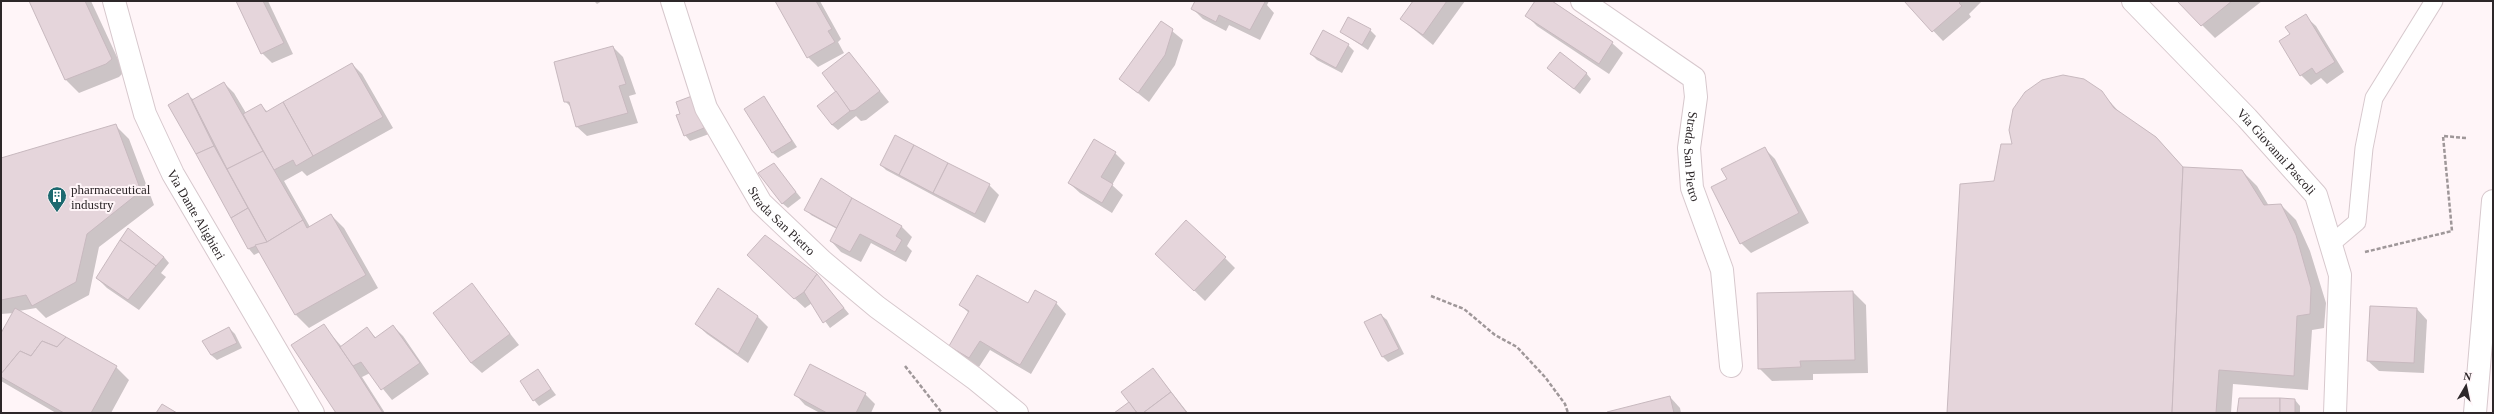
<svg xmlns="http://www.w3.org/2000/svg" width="2494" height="414" font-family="Georgia,serif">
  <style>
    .shadow { fill: #0003 }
    .building { fill: #e5d5db; stroke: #c8b9bf }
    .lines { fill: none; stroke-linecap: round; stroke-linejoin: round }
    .lane-casing { stroke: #d7c8cd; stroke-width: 19 }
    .street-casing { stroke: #d7c8cd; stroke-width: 24 }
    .secondary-casing { stroke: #d7c8cd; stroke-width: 24 }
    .highway-casing { stroke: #d7c8cd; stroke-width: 24 }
    .path { stroke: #9f9799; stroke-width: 2.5; stroke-dasharray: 4 2; stroke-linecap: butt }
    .lane { stroke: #fff; stroke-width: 17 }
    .street { stroke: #fff; stroke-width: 22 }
    .secondary { stroke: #fff; stroke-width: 22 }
    .highway { stroke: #fff; stroke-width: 22 }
    .labels { text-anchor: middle; stroke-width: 4; stroke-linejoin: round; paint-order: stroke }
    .street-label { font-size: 13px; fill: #2d2729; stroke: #fff5f8 }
    .poi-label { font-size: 13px; fill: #2d2729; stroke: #fff5f8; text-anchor: start }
  </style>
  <rect width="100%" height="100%" fill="#fff5f8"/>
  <g class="shadow">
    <path d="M30,1H91L124,72L119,77L79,93L66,80Z"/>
    <path d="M237,1H268L293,54L272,63L262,53Z"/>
    <path d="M594,1H602L597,4Z"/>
    <path d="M776,1H820L841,39L838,42L844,53L818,67L808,57Z"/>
    <path d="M1197,1H1269L1267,5L1274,13L1260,40L1229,25L1226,31L1203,19L1193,9Z"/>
    <path d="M1414,1H1465L1433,45L1401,19Z"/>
    <path d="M1536,1H1550L1612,43L1623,53L1609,74L1537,26L1527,16Z"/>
    <path d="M1905,1H1982L1969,14L1971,17L1943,41Z"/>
    <path d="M2178,1H2262L2215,38Z"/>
    <path d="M2305,16L2316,26L2344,72L2327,84L2321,78L2311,85L2301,75L2291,34Z"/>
    <path d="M1161,22L1183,40L1175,65L1149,102L1120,79Z"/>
    <path d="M1370,30L1376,36L1368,50L1341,32Z"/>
    <path d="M1348,45L1354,51L1342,73L1317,60L1311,54Z"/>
    <path d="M613,47L623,57L636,94L629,96L638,123L587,136L576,126L572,108L565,101Z"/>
    <path d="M849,53L889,102L866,120L861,121L856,116L838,130L832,125L837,92Z"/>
    <path d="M352,64L362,74L393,128L307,176L302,171L284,181L310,227L331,215L344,228L378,288L309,328L296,315L260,252L254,255L249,249L232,217L188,95L194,100L224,83L234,93L246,113L260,105L268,112Z"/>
    <path d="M1554,73H1586L1591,79L1580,94Z"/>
    <path d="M2101,92L2122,115L2156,137L2184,168L2242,171L2257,186L2269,206L2281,205L2296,220L2310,251L2326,303L2324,328L2312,330L2308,390L2233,384L2231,413H1948L1995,182L2013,144Z"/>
    <path d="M691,97L709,134L690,141L685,135L682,114Z"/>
    <path d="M764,97L797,147L778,158L773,153Z"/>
    <path d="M115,125L129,139L154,205L99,247L89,295L46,318L36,308L19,311L116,367L129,380L111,413H56L1,381V335L14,313L1,314V160Z"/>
    <path d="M1765,149L1775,159L1809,223L1751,253L1741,243L1728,179Z"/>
    <path d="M1115,153L1125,163L1112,185L1123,195L1112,213L1080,193L1069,183Z"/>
    <path d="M774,165L801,198L788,208L782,203Z"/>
    <path d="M881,165L989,185L999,195L985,223L886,170Z"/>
    <path d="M851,199L901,226L912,237L907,246L912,251L906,262L871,243L861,262L841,252L831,241L837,229L811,215L806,209Z"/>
    <path d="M164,257L169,263L161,273L166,277L139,310L107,288L97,278Z"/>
    <path d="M1225,258L1235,268L1205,301L1167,264Z"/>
    <path d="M758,265L817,275L849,314L830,328L812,303L805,308Z"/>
    <path d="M472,285L519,345L482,373L471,363Z"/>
    <path d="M718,290L758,317L768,327L748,363L707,334L696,324Z"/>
    <path d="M1853,292L1866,305L1868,373L1813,374V380L1772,381L1759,368Z"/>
    <path d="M1056,303L1066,314L1031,374L990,350L979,367L960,356L950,346L969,313L960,305Z"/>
    <path d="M2417,309L2427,320L2424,373L2379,371L2368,361Z"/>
    <path d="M1381,315L1387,320L1404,354L1388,362L1383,357L1366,323Z"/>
    <path d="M323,325L342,347L367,328L376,338L393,326L403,336L429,374L392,400L370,373L362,377L385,413H338Z"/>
    <path d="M229,328L235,334L242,348L217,360L211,355Z"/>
    <path d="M1153,369L1188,413H1115L1130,402Z"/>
    <path d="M538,371L556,395L539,406L534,400Z"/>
    <path d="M795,394H865L875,404L871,413H820L805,405Z"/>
    <path d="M1670,397L1680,408L1681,413H1608Z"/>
    <path d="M2295,400L2300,406V413H2238Z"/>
  </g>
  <g class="building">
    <path d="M29,1H85L112,59L106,64L65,80Z"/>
    <path d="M236,1H263L284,43L261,54Z"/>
    <path d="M775,1H816L832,29L828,31L835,42L807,58Z"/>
    <path d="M1195,1H1263L1265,2L1250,30L1219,15L1216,22L1191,9Z"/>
    <path d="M1413,1H1447L1423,35L1400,19Z"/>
    <path d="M1535,1H1552L1613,42L1599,64L1525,16Z"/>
    <path d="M1904,1H1961L1959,3L1962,6L1932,32Z"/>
    <path d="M2177,1H2232L2201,26Z"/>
    <path d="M2306,14L2335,62L2316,74L2312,68L2300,76L2279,41L2290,34L2285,27Z"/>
    <path d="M1348,17L1371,29L1362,45L1340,32Z"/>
    <path d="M1161,21L1173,29L1165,55L1138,93L1119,79Z"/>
    <path d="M1323,30L1349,44L1336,68L1310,54Z"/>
    <path d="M613,46L626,84L619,86L628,113L576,127L569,102H564L554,62Z"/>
    <path d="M849,52L880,91L855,110L850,111L822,73Z"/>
    <path d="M1560,52L1587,73L1574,89L1547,68Z"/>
    <path d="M352,63L383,117L313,156L283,102Z"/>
    <path d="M2063,75L2084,79L2102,91L2114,108L2156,137L2183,167L2172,413H1947L1960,184L1994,181L2001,144H2012L2009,130L2013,109L2025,92L2042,80Z"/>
    <path d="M224,82L263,151L227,169L192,100Z"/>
    <path d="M836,91L850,111L832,125L817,106Z"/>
    <path d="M188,93L214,146L196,154L168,105Z"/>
    <path d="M692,96L704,128L684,136L676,115L680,114L676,102Z"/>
    <path d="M764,96L792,141L772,153L744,109Z"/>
    <path d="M283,102L313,156L296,166L293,160L274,170L243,114L261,104L266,112Z"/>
    <path d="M116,124L141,191L87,234L76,282L32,306L26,295L1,300V158Z"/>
    <path d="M895,135L914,145L899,175L880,165Z"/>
    <path d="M1094,139L1116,152L1101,177L1113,184L1102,203L1068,183Z"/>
    <path d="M914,145L948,163L933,193L899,175Z"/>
    <path d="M214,146L248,208L231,218L196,154Z"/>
    <path d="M1765,147L1799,213L1740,244L1711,187L1727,179L1721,169Z"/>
    <path d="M263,151L303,220L267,242L227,169Z"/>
    <path d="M774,163L796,192L782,204L758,173Z"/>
    <path d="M948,163L990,184L975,214L933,193Z"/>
    <path d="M2183,167L2242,170L2264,205L2281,204L2296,235L2311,288L2310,314L2297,316L2294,376L2219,370L2216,413H2172Z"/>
    <path d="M821,178L852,198L837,228L804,210Z"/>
    <path d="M852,198L902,226L896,236L902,240L895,252L860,234L850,252L830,241Z"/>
    <path d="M248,208L267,242L248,249L231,218Z"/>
    <path d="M331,214L366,275L295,315L255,245L267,242L303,220L307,228Z"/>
    <path d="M1186,220L1226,257L1194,291L1155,254Z"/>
    <path d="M128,228L164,257L156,266L120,240Z"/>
    <path d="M765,235L817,274L804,292L794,299L747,255Z"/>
    <path d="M120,240L156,266L128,300L96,278Z"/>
    <path d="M817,274L844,308L823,323L804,292Z"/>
    <path d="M977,275L1028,303L1035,290L1057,302L1020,365L980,341L969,358L949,346L969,311L959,305Z"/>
    <path d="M472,283L510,334L471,363L433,313Z"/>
    <path d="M718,288L758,316L738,354L695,324Z"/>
    <path d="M1853,291L1855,360L1800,361L1801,367L1758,369L1757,293Z"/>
    <path d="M2370,306L2417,308L2414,363L2367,361Z"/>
    <path d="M15,308L66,337L57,347L42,341L31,356L20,351L1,374V333Z"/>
    <path d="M1381,314L1399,349L1382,357L1364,322Z"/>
    <path d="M324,324L353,366L383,413H336L291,345Z"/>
    <path d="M393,325L420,363L381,390L361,362L353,366L340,347L367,327L375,338Z"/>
    <path d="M229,327L237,343L211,355L202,341Z"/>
    <path d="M66,337L117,366L91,413H64L1,377V374L20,351L31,356L42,341L57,347Z"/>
    <path d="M810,364L866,393L856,413H827L794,395Z"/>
    <path d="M1153,368L1171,392L1143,413H1137L1121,392Z"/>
    <path d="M538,369L551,389L533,401L520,381Z"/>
    <path d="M1171,392L1187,413H1143Z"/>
    <path d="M1670,396L1674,413H1607V412Z"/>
    <path d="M2239,398H2280V413H2237Z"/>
    <path d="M2280,398L2295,399V413H2280Z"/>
    <path d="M1129,402L1137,413H1114Z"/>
    <path d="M162,404L177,413H156Z"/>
  </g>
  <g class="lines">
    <g class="lane-casing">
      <path id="lane" d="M2331,244L2357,222L2364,148L2374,98L2434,1"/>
    </g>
    <g class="street-casing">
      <g id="street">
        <path id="s1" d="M114,1L145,114L173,174L313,413"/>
        <path id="s2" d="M1582,1L1694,78L1696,97L1689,148L1692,188L1722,270L1731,366"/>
        <path id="s3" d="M2133,1L2247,118L2316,195L2340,275L2335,413"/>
      </g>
    </g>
    <g class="secondary-casing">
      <g id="secondary">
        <path id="s4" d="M672,1L706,108L761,203L822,261L877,307L974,378L1017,413"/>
      </g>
    </g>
    <g class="highway-casing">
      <path id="highway" d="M2475,413L2493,201"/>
    </g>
    <g class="path">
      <path d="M2365,252L2452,231L2443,136L2466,138"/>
      <path d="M1431,296L1464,309L1495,335L1517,347L1545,377L1565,404L1568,413"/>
      <path d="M905,366L942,413"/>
    </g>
    <use href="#lane" class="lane"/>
    <use href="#street" class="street"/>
    <use href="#secondary" class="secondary"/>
    <use href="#highway" class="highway"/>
  </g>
  <defs>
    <g id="building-pin" transform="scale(1)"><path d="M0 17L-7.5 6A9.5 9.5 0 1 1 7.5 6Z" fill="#1d696f" stroke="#fff5f8"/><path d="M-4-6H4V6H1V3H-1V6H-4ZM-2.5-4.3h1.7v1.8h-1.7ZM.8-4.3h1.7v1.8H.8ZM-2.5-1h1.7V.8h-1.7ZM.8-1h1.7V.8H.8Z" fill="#fff"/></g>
  </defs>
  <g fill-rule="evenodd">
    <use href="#building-pin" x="57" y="196"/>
  </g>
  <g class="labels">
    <g class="street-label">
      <text dy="5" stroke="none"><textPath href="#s3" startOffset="208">Via Giovanni Pascoli</textPath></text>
      <text dy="5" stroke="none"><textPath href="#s2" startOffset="215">Strada San Pietro</textPath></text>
      <text dy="5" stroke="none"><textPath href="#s1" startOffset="230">Via Dante Alighieri</textPath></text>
      <text dy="5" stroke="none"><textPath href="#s4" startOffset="249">Strada San Pietro</textPath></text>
    </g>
    <g class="poi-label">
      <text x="71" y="194">pharmaceutical<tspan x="71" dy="15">industry</tspan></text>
    </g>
  </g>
  <rect width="2494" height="414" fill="none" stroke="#2d2729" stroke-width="4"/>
  <g transform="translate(2466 386) rotate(9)" stroke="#fff5f8" stroke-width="3" paint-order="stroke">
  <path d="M0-3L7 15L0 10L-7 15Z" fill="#2d2729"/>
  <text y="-6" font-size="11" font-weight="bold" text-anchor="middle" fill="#2d2729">N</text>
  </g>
</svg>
